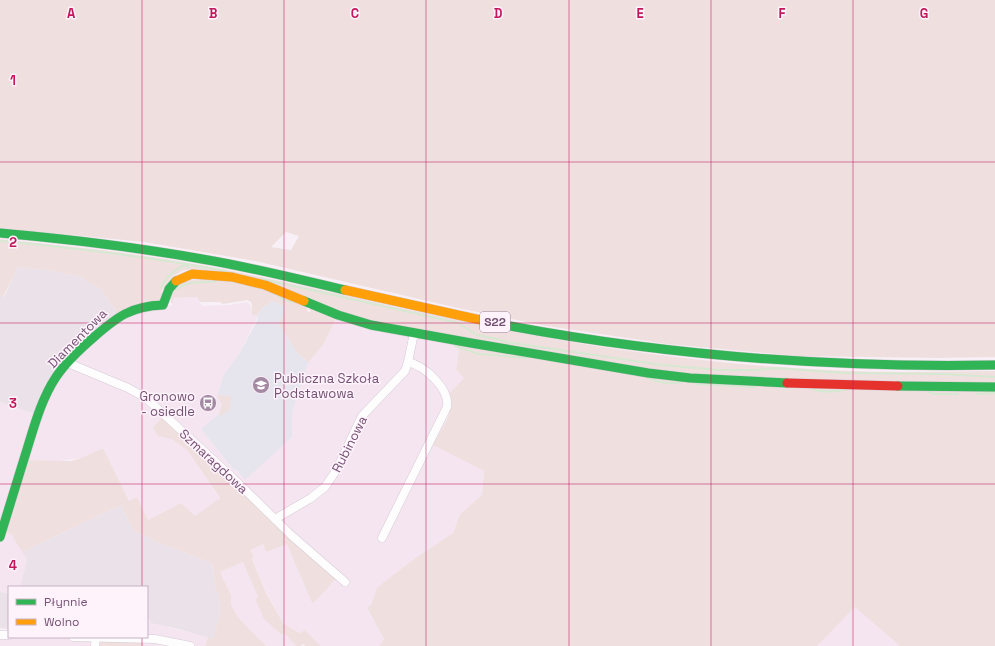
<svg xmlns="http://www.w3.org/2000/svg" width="995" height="646" font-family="'Space Grotesk',sans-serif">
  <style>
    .residential { fill: #f4e5f1 }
    .industrial { fill: #ebe1e9 }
    .education { fill: #e6e5ed }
    .green { fill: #efe0df; fill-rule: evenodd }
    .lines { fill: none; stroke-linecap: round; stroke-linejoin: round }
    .stream { stroke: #d7e8d2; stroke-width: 2 }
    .street-casing { stroke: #d6ccd4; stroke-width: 9 }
    .fast-casing { stroke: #d7ccd5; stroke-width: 10 }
    .slow-casing { stroke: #d7ccd5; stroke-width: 10 }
    .jam-casing { stroke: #d7ccd5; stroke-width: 10 }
    .street { stroke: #fefdfe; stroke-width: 8 }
    .fast { stroke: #30b455; stroke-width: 9 }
    .slow { stroke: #ff9f0a; stroke-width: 9 }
    .jam { stroke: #e5322d; stroke-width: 9 }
    .grid { fill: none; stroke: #c2185b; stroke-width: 1; stroke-opacity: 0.55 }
    .labels { text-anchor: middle; stroke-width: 3; stroke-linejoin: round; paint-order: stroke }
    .shield { fill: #fef3fb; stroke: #9e829c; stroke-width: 1 }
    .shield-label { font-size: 12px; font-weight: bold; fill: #755174 }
    .street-label { font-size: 13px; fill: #755174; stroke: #fef3fb }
    .poi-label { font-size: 13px; fill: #755174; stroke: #fef3fb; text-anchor: start }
    .grid-label { font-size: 13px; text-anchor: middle; font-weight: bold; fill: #c2185b; stroke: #fef3fb; stroke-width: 3; stroke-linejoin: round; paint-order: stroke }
  </style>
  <rect width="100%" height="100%" fill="#f8f0f6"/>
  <g class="residential">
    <path d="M197,297L202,306L229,305L248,302L251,307L250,314L258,316L239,354L223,376L217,397L222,404L219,414L201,429L234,470L236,469L239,473L292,437V413L308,363L323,345L338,315L460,341L456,370L464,378L449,394L451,402V408L435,446L484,471L482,495L460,514L453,533L414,559L377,588L371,605L367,609L384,639L379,646H321L305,630L299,633L283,623L265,590L252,558L250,549L263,544L266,552L287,543L312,603L317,600L338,576L233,478L171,439L187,450L220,499L195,517L181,503L148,520L137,497L129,501L103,448L81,458L58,461L0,521V402L38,415L48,390L113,319L163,305L172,306V298Z"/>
    <path d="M2,531L11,534L27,560L20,587H9V594L0,592V537Z"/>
    <path d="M243,562L258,597L255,598L278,631L282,635L284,633L296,646H266L238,617L231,605V595L220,572Z"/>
    <path d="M879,582L955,646H817Z"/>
    <path d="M147,619H150V623L208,637L205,646H144L145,642L95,646H0V635L9,637H147Z"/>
  </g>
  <g class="industrial">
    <path d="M18,267L54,271L78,276L101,289L119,315L62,369L38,415L0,402V295L4,297Z"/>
    <path d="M121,505L133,530L160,543L212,563L216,589L219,594L220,615L213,639L178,629L150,623V619H147V587H20L27,560L22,552Z"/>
    <path d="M0,592L9,594V629L0,628Z"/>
  </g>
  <path class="education" d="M273,301L286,307L298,354L305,359L308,363L292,413V437L245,480L236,469L234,470L201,429L219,414L222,404L217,397L223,376L239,354L257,321L258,317L256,316L262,308Z"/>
  <g class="green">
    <path d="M0,0H995V357L939,358L798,356L667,344L547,326L462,309L255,261L144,242L0,228ZM286,232L299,236L291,250L271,247Z"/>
    <path d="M0,239C69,246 138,253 206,266C317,287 425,316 537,336C657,358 781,371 904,372C934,372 965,371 995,371V646H898L899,645L855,607L817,646H379L384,639L367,608L371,605L377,588L379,586L414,559L453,533L460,514L482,495L484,471L433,445C441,430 456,411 449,394L464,378L456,370L460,342L371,325L338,315L323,345L308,363L305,359L298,354L279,324L286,307L273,301L262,308L256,316L251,314L252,306L251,302L247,300L223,304L220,302H200L197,297L173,298V303H171C170,274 199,280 218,281C221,281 224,279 227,279C233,279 240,281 246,282C267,286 287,296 306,305L308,312H310V309L312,304L308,303L309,301L294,292L276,284L267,283L232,274L205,270L191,269L182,271L172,277L161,292L166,295L163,305L136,307L119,315L101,289L78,276L54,271L18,267L3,297L0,295Z"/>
    <path d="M217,395L231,396L230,409L221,416L219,414L222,404L217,397Z"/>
    <path d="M165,415L338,576L317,600L312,603L287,544L266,552L263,544L250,550L254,557L252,559L266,593L283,623L299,633L305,630L321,646H305L303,644L301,646H296L284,633L282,635L264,619L255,599L258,597L243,562L220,572L231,595V605L238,617L266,646H205L208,637L213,639L220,615L219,594L216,589L212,563L160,543L133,530L121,505L22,552L11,534L2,531L24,460L71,461L81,458L103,448L129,501L137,497L148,520L181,503L195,516L220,498L187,450L171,439L158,436L153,427Z"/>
    <path d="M96,638H145L144,646H95Z"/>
  </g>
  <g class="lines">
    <g class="stream">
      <path d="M0,241C76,248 151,257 226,271"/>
      <path d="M262,279L458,323L477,335L497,339L507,342L662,365L719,370H755L776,368L845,373L942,374L995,377"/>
      <path d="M161,287C167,276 176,268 188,264V268"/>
      <path d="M176,289C191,279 201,284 217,281"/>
      <path d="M279,296L282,299L291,302"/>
      <path d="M455,346L479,354L527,358"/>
      <path d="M648,378C658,382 671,385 681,382"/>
      <path d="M697,384L755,387"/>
      <path d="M810,388C820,393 837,392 847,389"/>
      <path d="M929,392L935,394H958"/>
      <path d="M977,394L995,393"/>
    </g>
    <g class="street-casing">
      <g id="street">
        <path d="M68,363L128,388L146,398L233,478L291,535L345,582"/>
        <path d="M275,519L311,498L325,487L337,469L362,416L405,371L408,362L414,333"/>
        <path d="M382,538L447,407C450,389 425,366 408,362"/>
        <path d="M0,635H9"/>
        <path d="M73,637L155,639L190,646"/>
        <path d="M95,646L96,638"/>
      </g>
    </g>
    <g class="fast-casing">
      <g id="fast">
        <path d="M0,233C68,239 135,247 202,259C250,267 297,279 345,290"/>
        <path d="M304,301L338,315L371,325L471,343L648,373L690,378L787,383"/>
        <path d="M494,323C659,355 827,368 995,365"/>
        <path d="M898,386L995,387"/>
        <path d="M0,537C8,511 16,485 24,459C33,431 40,401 56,377C66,362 80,349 94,337C117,317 131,306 163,305L169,289L176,281"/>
      </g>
    </g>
    <g class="slow-casing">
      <g id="slow">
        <path d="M176,281L192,274L232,277L265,285L304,301"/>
        <path d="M345,290L494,323"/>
      </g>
    </g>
    <g class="jam-casing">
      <path id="jam" d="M787,383L898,386"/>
    </g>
    <use href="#street" class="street"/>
    <use href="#fast" class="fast"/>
    <use href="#slow" class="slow"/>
    <use href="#jam" class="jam"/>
  </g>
  <path class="grid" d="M142,0V587M284,0V646M426,0V646M569,0V646M711,0V646M853,0V646M0,162H995M0,323H995M0,484H995M142,637V646"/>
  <defs>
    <g id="school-disc" transform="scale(0.9)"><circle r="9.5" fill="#a389a2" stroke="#fef3fb"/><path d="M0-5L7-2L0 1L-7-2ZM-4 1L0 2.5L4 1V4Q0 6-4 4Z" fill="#fff"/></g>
    <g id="bus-disc" transform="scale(0.9)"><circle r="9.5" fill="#a389a2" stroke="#fef3fb"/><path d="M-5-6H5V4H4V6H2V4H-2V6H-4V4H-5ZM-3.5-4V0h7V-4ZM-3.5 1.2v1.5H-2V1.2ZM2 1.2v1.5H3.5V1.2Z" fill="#fff"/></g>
  </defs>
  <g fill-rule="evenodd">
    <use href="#school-disc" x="261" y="385"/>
    <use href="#bus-disc" x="208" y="403"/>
  </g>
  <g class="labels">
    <rect class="shield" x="480" y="312" width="30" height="20" rx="3"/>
    <g class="shield-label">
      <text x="495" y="326">S22</text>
    </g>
    <g class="street-label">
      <text transform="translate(77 338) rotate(-45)" y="5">Diamentowa</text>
      <text transform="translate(349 444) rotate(-63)" y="5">Rubinowa</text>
      <text transform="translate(214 461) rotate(43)" y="5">Szmaragdowa</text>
    </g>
    <g class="poi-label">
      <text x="274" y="383">Publiczna Szkoła<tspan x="274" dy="15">Podstawowa</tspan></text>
      <text x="195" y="401" text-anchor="end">Gronowo<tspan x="195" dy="15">- osiedle</tspan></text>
    </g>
  </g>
  <g class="grid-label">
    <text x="71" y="18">A</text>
    <text x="213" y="18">B</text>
    <text x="355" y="18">C</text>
    <text x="498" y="18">D</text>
    <text x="640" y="18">E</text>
    <text x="782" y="18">F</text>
    <text x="924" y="18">G</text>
    <text x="13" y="85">1</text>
    <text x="13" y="247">2</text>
    <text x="13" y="408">3</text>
    <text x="13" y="570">4</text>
  </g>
  <rect x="8" y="586" width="140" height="52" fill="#fef3fb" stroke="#c7b2c5"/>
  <rect x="16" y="599" width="20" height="6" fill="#30b455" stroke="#c7b2c5"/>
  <text x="44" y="606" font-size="12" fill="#755174">Płynnie</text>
  <rect x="16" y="619" width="20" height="6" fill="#ff9f0a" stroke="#c7b2c5"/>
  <text x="44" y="626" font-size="12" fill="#755174">Wolno</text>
</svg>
